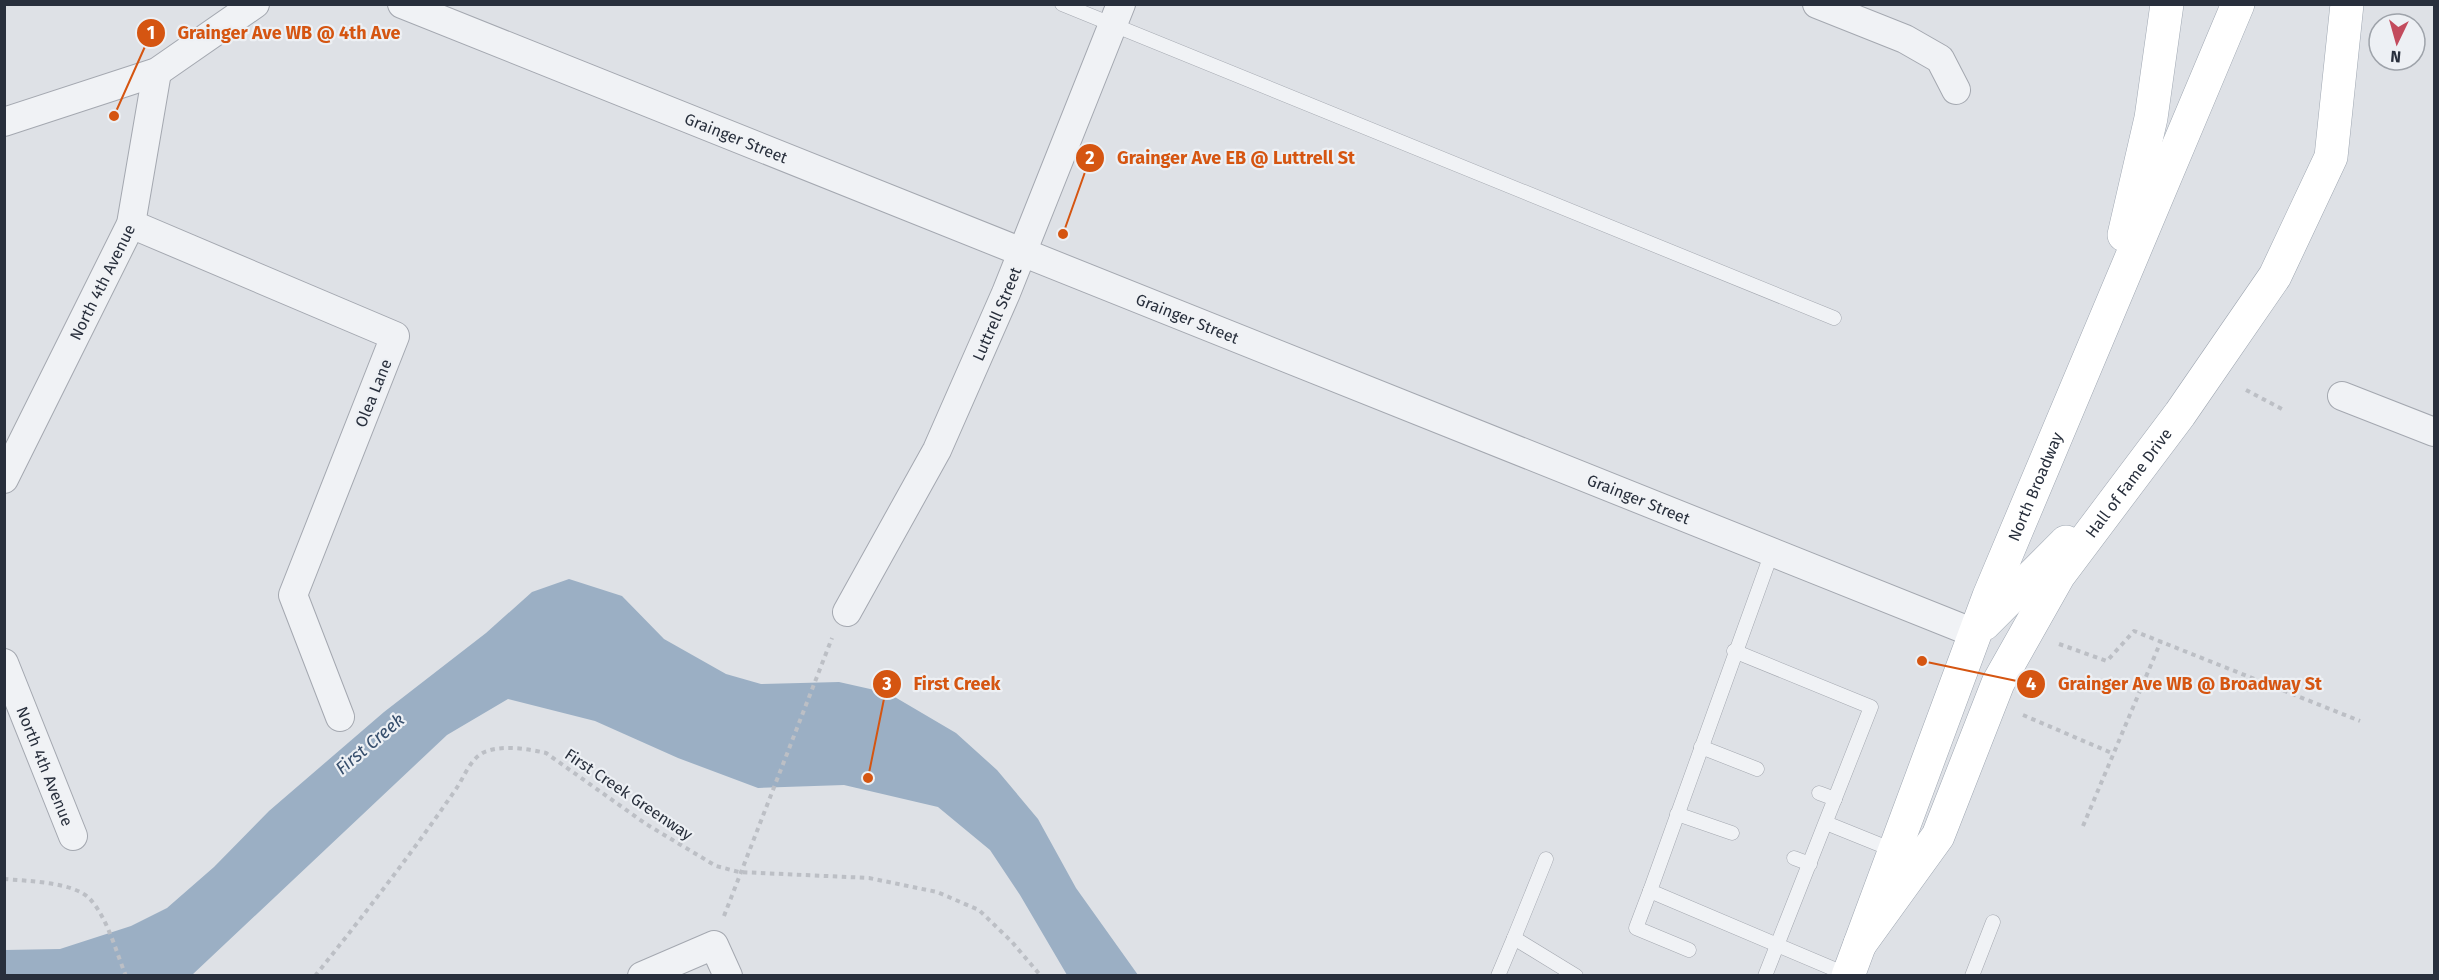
<svg xmlns="http://www.w3.org/2000/svg" width="2439" height="980" font-family="'Fira Sans',sans-serif">
  <style>
    .water { fill: #9bafc4 }
    .lines { fill: none; stroke-linecap: round; stroke-linejoin: round }
    .service-casing { stroke: #a4a8b0; stroke-width: 15 }
    .minor-casing { stroke: #a4a8b0; stroke-width: 30 }
    .primary-casing { stroke: #9ea6b1; stroke-width: 34 }
    .path { stroke: #bcbfc5; stroke-width: 4; stroke-dasharray: 4.5 4.5; stroke-linecap: butt }
    .service { stroke: #f0f2f5; stroke-width: 14 }
    .minor { stroke: #f0f2f5; stroke-width: 28 }
    .primary { stroke: #fff; stroke-width: 33 }
    .labels { text-anchor: middle; stroke-width: 4.5; stroke-linejoin: round; paint-order: stroke }
    .street-label { font-size: 16px; fill: #282f3c; stroke: #edf0f4 }
    .water-label { font-size: 18px; font-style: italic; fill: #364e6c; stroke: #edf0f4 }
    .leader { fill: none; stroke: #d55511; stroke-width: 2 }
    .callout-dot { fill: #d55511; stroke: #edf0f4; stroke-width: 2 }
    .mark-label { font-size: 18px; text-anchor: middle; font-weight: bold; fill: #fff }
    .callout-label { font-size: 18px; text-anchor: middle; font-weight: bold; fill: #d55511; stroke: #edf0f4; stroke-width: 4.5; stroke-linejoin: round; paint-order: stroke }
  </style>
  <rect width="100%" height="100%" fill="#dee1e6"/>
  <path class="water" d="M569,579L622,596L664,639L726,674L761,684L839,682L888,693L956,733L997,770L1038,819L1076,888L1138,975H1067L1020,895L990,850L938,807L844,785L758,788L678,758L595,721L508,699L447,735L192,975H5V950L60,949L131,926L167,908L214,867L269,811L384,712L486,633L532,592Z"/>
  <g class="lines">
    <g class="service-casing">
      <g id="service">
        <path d="M1062,4L1834,318"/>
        <path d="M1772,552L1650,891L1848,975"/>
        <path d="M1734,651L1871,707L1765,976"/>
        <path d="M1701,747L1757,769"/>
        <path d="M1819,793L1835,799"/>
        <path d="M1677,814L1732,833"/>
        <path d="M1826,823L1893,850"/>
        <path d="M1794,858L1810,864"/>
        <path d="M1650,891L1636,928L1689,950"/>
        <path d="M1514,938L1546,859"/>
        <path d="M1498,976L1514,938L1576,976"/>
        <path d="M1972,976L1993,922"/>
      </g>
    </g>
    <g class="minor-casing">
      <g id="minor">
        <path id="s1" d="M402,4L1974,633"/>
        <path d="M1817,4L1905,39L1940,59L1956,90"/>
        <path d="M4,122L157,72L255,4"/>
        <path d="M131,224L395,336L293,595L340,717"/>
        <path d="M2342,396L2434,432"/>
        <path id="s2" d="M4,479L131,224L157,72"/>
        <path id="s3" d="M847,612L937,450L1006,293L1121,4"/>
        <path id="s4" d="M4,663L73,836"/>
        <path d="M642,976L714,945L728,976"/>
      </g>
    </g>
    <g class="primary-casing">
      <g id="primary">
        <path d="M2124,235L2151,118L2167,4"/>
        <path d="M1984,624L2066,542"/>
        <path id="s5" d="M1860,944L1938,836L1998,683L2059,575L2180,414L2275,276L2331,157L2347,4"/>
        <path id="s6" d="M1848,976L1989,596L2238,4"/>
      </g>
    </g>
    <g class="path">
      <path d="M2246,390L2282,409"/>
      <path d="M2059,644L2107,661L2134,631L2360,721"/>
      <path d="M2023,715L2114,754"/>
      <path d="M2083,826L2161,641"/>
      <path d="M4,879C27,881 74,882 90,899C108,919 116,952 126,976"/>
      <path d="M724,916L832,638"/>
      <path d="M315,976C364,915 412,853 456,789C465,776 471,756 487,751C505,745 529,749 546,753L646,824L716,866L739,872L869,878L937,892L979,910L1012,942L1041,976"/>
    </g>
    <use href="#service" class="service"/>
    <use href="#minor" class="minor"/>
    <use href="#primary" class="primary"/>
  </g>
  <g class="labels">
    <g class="street-label">
      <text dy="6" stroke="none"><textPath href="#s1" startOffset="360">Grainger Street</textPath></text>
      <text dy="6" stroke="none"><textPath href="#s2" startOffset="220">North 4th Avenue</textPath></text>
      <text dy="6" stroke="none"><textPath href="#s3" startOffset="334">Luttrell Street</textPath></text>
      <text dy="6" stroke="none"><textPath href="#s1" startOffset="846">Grainger Street</textPath></text>
      <text transform="translate(373 393) rotate(-68)" y="6">Olea Lane</text>
      <text dy="6" stroke="none"><textPath href="#s5" startOffset="537">Hall of Fame Drive</textPath></text>
      <text dy="6" stroke="none"><textPath href="#s6" startOffset="524">North Broadway</textPath></text>
      <text dy="6" stroke="none"><textPath href="#s1" startOffset="1332">Grainger Street</textPath></text>
      <text dy="6" stroke="none"><textPath href="#s4" startOffset="111">North 4th Avenue</textPath></text>
      <text transform="translate(629 794) rotate(34)" y="6">First Creek Greenway</text>
    </g>
    <g class="water-label">
      <text transform="translate(370 744) rotate(-40)" y="6">First Creek</text>
    </g>
  </g>
  <path class="leader" d="M114 116L151 33M1063 234L1090 158M868 778L887 684M1922 661L2031 684"/>
  <g class="callout-dot">
    <circle cx="114" cy="116" r="6"/>
    <circle cx="1063" cy="234" r="6"/>
    <circle cx="868" cy="778" r="6"/>
    <circle cx="1922" cy="661" r="6"/>
    <circle cx="151" cy="33" r="15"/>
    <circle cx="1090" cy="158" r="15"/>
    <circle cx="887" cy="684" r="15"/>
    <circle cx="2031" cy="684" r="15"/>
  </g>
  <g class="mark-label">
    <text x="151" y="39">1</text>
    <text x="1090" y="164">2</text>
    <text x="887" y="690">3</text>
    <text x="2031" y="690">4</text>
  </g>
  <g class="callout-label">
    <text x="289" y="39">Grainger Ave WB @ 4th Ave</text>
    <text x="1236" y="164">Grainger Ave EB @ Luttrell St</text>
    <text x="957" y="690">First Creek</text>
    <text x="2190" y="690">Grainger Ave WB @ Broadway St</text>
  </g>
  <rect width="2439" height="980" fill="none" stroke="#282f3c" stroke-width="12"/>
  <g transform="translate(2397 42) rotate(185)"><circle r="28" fill="#edf0f4" stroke="#9ea3aa" stroke-width="1.5"/>
  <path d="M0-4.5L10 22L0 15L-10 22Z" fill="#c34b5d"/>
  <text y="-9" font-size="16" font-weight="bold" text-anchor="middle" fill="#282f3c">N</text>
  </g>
</svg>
